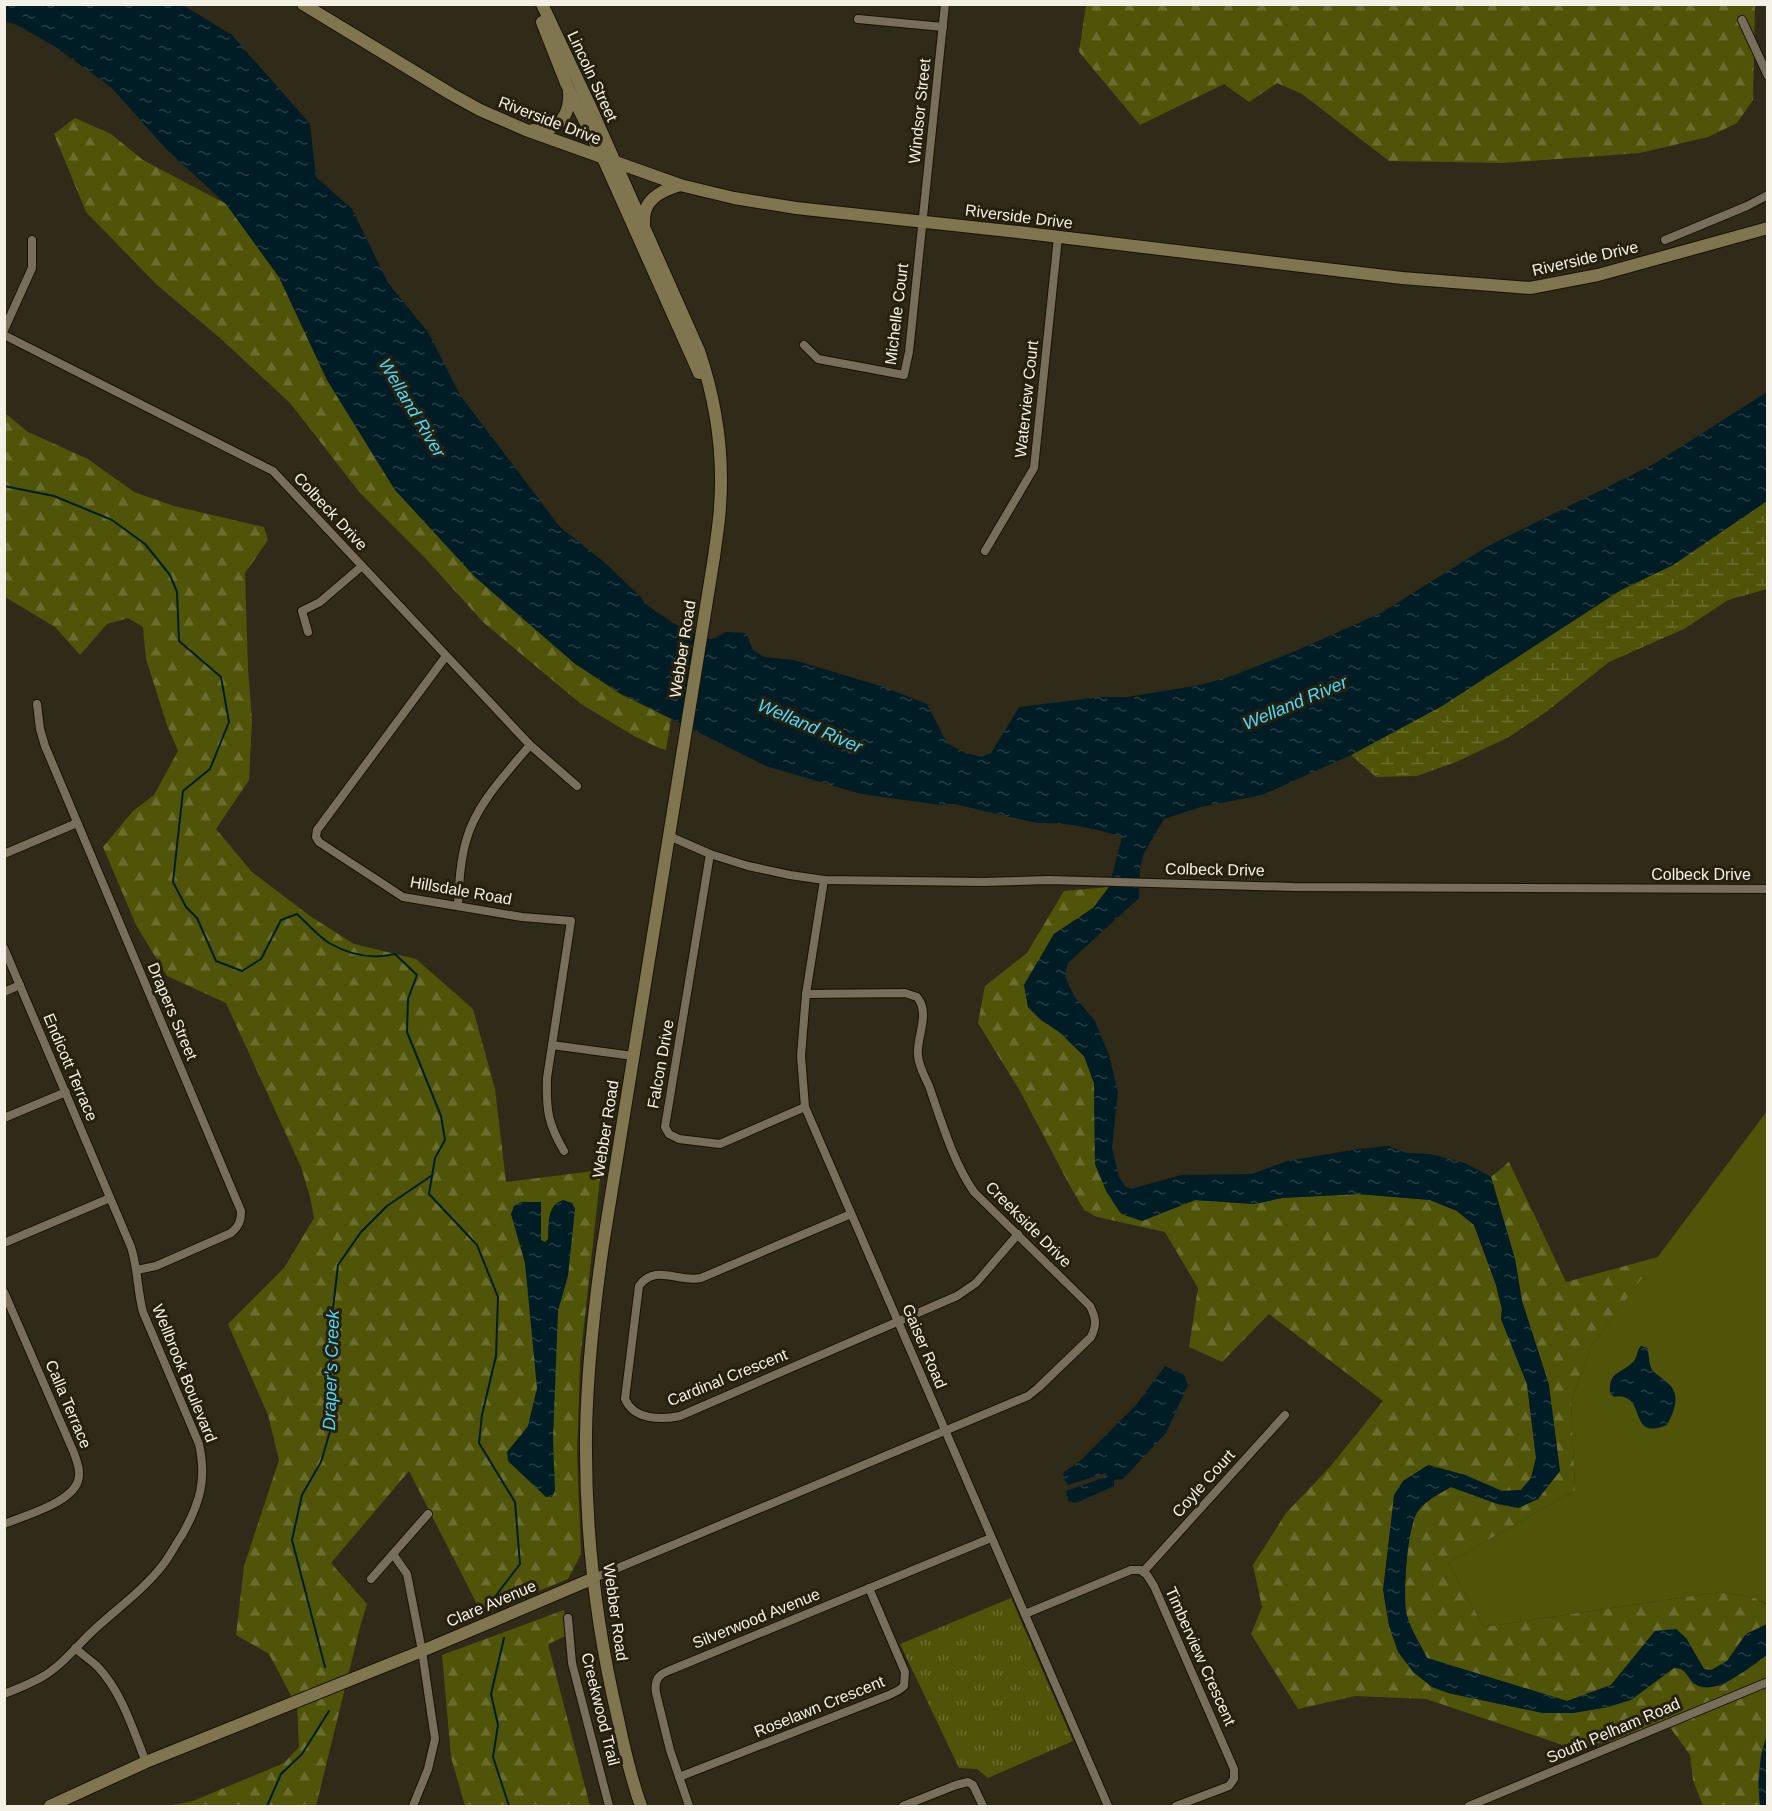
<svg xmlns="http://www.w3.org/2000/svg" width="1772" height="1811" font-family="Arial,sans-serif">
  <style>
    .grass { fill: #505409 }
    .forest { fill: url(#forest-firs) }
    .wetland { fill: url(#wetland-marsh) }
    .park { fill: url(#park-tufts) }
    .water { fill: url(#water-ripples) }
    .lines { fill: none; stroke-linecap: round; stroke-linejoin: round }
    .stream { stroke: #001d25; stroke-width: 2 }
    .street-casing { stroke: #181203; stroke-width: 10 }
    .secondary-casing { stroke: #181203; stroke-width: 14 }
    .street { stroke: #776f5c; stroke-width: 8 }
    .secondary { stroke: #7f754f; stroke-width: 12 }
    .labels { text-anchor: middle; stroke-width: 6; stroke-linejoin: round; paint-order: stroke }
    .street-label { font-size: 16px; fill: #f4f0e5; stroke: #26200f }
    .water-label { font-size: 18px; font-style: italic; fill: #4bdbff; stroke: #26200f }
  </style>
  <defs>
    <pattern id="forest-firs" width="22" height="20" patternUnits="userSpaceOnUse" patternTransform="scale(1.5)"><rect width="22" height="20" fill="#505409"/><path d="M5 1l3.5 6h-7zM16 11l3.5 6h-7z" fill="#6a6d2d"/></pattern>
    <pattern id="wetland-marsh" width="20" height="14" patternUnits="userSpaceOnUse" patternTransform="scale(1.5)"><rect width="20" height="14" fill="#505409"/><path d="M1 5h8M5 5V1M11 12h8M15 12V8" fill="none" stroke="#6a6d2d"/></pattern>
    <pattern id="park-tufts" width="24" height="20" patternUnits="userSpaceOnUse" patternTransform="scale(1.5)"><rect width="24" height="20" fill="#505409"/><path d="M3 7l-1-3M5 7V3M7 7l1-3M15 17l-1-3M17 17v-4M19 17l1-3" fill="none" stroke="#6a6d2d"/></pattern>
    <pattern id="water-ripples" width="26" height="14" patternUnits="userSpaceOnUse" patternTransform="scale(1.5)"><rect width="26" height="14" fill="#001d25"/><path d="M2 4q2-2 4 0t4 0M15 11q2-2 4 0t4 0" fill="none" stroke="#263e44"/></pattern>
  </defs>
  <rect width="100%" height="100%" fill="#302a18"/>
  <path class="grass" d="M1767,1111V1604L1755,1598L1720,1592L1484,1627L1448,1563L1575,1490L1571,1401L1591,1346Z"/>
  <g class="forest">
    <path d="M1086,5H1755L1753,100L1737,123L1708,137L1640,153L1502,163L1389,161L1302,94L1277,83L1249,102L1224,84L1140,125L1079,52Z"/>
    <path d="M75,118L111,134L143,160L226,204L279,277L327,380L395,490L574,663L620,694L671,719L666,750L659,748L634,736L581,704L483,622L426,559L360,493L290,403L221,339L156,284L86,212L54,134Z"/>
    <path d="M5,413L28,432L88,459L134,492L174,506L264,527L268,540L245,573L248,669L252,720L249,780L216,829L252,872L310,916L354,944L416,959L473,1009L495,1089L506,1182L601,1170L580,1361L577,1457L581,1554L568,1579L482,1614L409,1471L331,1563L367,1604L360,1627L316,1806H167L193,1801L284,1763L299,1747L297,1707L269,1654L236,1635L244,1566L279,1460L268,1415L228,1324L284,1268L314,1218L310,1197L301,1167L226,1003L167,976L136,925L103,847L133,811L154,795L178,751L167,725L146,659L143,627L128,618L107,624L80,655L55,627L5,597Z"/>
    <path d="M1109,887L1093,908L1054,934L1024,985L1028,1007L1041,1020L1059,1031L1084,1056L1094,1083L1095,1164L1142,1221L1195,1200L1254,1204L1282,1198L1358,1194L1430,1200L1457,1211L1474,1225L1496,1285L1502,1310L1501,1319L1527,1384L1536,1458L1531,1478L1521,1490L1502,1491L1465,1475L1429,1465L1383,1590L1448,1693L1543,1713H1573L1608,1707L1674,1668C1685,1667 1688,1676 1693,1684L1721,1686L1767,1655V1735L1761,1754L1758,1783L1760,1806H1703L1693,1780L1690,1755L1669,1726L1640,1737L1572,1748L1426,1699L1355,1696L1298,1709L1251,1634L1262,1607L1253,1565L1286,1513L1330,1467L1383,1401L1269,1314L1222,1362L1189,1347L1198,1288L1165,1232L1097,1217L1084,1210L1070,1186L1020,1091L978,1023L985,986L1027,953L1064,891Z"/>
    <path d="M1509,1162L1566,1282L1658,1257L1591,1346L1571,1401L1575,1490L1448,1563L1484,1627L1720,1592L1755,1598L1767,1605V1624L1746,1634L1727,1661L1711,1671L1704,1669L1686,1638L1655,1631L1611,1685L1567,1701L1427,1658C1421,1645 1410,1629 1407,1616C1402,1599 1407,1525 1418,1511C1426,1500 1439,1494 1451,1487L1497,1504L1518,1508L1538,1499L1549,1385L1522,1301L1515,1259L1491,1177Z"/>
    <path d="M564,1610L568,1635L548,1644L590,1806H465L451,1757L442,1655Z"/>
  </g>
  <path class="wetland" d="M1767,501V589L1728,600L1684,629L1609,662L1546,712L1509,737L1456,762L1417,776L1376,777L1351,755L1442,706L1621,590L1673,565Z"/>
  <path class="park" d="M1011,1598L1073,1741L988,1778L977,1769L959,1768L900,1644Z"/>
  <g class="water">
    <path d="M4,5H183L232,35L310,124L316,177L352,209L388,283L428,332L460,395L560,527L604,562L642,598L644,603L673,623L702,638L712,639L726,632L746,633L753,650L764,657L794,660L884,687L927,704L947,743L964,752L981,757L991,753L1019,707L1100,697H1127L1200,685L1232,676L1293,652L1381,613L1488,546L1654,464L1767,392V501L1673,565L1621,590L1442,706L1351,755L1262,795L1201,807L1164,819L1144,853L1140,869L1139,898L1068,963L1065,976L1074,996L1095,1021L1109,1055L1118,1092L1112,1148L1119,1177L1125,1186L1131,1189L1181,1175L1252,1174L1287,1161L1358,1149L1389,1146L1406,1153L1430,1154L1465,1163L1491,1177L1515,1259L1522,1301L1549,1385L1560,1471L1538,1499L1518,1508L1498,1504L1451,1487C1439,1494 1426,1500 1418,1511C1407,1525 1402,1599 1407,1616C1411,1630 1421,1645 1427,1658L1567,1701L1611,1685L1655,1631L1676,1629L1686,1638L1704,1669L1711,1670L1727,1661L1746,1634L1767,1624V1655C1751,1666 1710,1702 1692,1681C1686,1675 1685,1667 1674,1668L1631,1700L1608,1707L1573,1713H1543L1448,1693L1432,1687L1413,1672L1398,1652L1389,1626L1383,1590L1394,1495L1403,1481L1428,1465L1465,1475L1502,1491L1521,1490L1531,1478L1536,1458L1527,1384L1501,1319L1502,1309L1496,1285L1474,1225L1457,1211L1430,1200L1358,1194L1282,1198L1254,1204L1195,1200L1142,1221L1121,1214L1106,1191L1095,1164L1094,1083L1084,1056L1059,1032L1041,1020L1028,1007L1024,985L1054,934L1093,908L1109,887L1122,837C1096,828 1065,822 1037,823L954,804L940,805L861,794L766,766L620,693L574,663L475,577L395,490L327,380L279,277L226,204L166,149L112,88L54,46L17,25L5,21Z"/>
    <path d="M563,1200L572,1203L575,1209L568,1276L558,1311L553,1440L555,1491L552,1497H546L508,1461L507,1452L528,1426L537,1388L525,1263L511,1214L514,1206L521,1202H541V1240L545,1242L548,1239C549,1224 546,1206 563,1200Z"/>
    <path d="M1641,1346L1647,1348C1650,1355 1648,1365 1653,1371C1658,1376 1664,1379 1669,1384C1681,1396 1674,1412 1667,1425C1630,1440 1645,1403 1624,1397C1621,1396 1618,1396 1614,1397L1610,1393C1609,1371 1619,1375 1632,1363C1638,1358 1636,1351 1641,1346Z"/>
    <path d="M1165,1366L1184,1375L1188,1385L1166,1433L1123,1479L1114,1480V1486L1076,1503L1068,1501L1066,1491L1105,1477L1106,1473L1068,1485L1063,1477L1064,1472L1080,1461L1136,1405Z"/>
    <path d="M1767,1735V1806H1760C1758,1781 1759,1759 1767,1735Z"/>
  </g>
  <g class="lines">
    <g class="stream">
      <path d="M4,486L54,496L112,520L145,544L170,575L177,592L179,641L221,677L229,722L210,769L183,791L173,882L186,907L197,918L216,961L242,971L261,959L281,920L297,914C307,923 318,936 329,943C350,955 371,960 395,954L417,975L408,999L407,1032L441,1116L445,1140L435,1158L429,1194L477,1245L498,1297L496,1356L482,1415L479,1443L515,1502L520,1564L494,1598"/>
      <path d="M504,1638L491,1694L498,1725L493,1757L509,1806"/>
      <path d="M325,1667L292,1540L302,1495L321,1462L331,1428L330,1334L338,1265L361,1232L387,1206L431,1176"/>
      <path d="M267,1806L281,1774L302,1754L329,1711"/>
    </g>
    <g class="street-casing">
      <g id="street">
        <path d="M858,19L943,27"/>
        <path d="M1742,20L1768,76"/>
        <path d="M1665,240L1747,206L1768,195"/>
        <path d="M4,330L32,268V240"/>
        <path d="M4,335L273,471L530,745L577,786"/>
        <path d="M804,345L818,359L904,375L909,352L945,4"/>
        <path d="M985,551L1034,468L1058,237"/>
        <path d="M308,632L302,611L320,602L362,566"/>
        <path d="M446,656L323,822L317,830L316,837L319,842L403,897L522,917L571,921L547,1078C546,1110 548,1124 564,1151"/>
        <path d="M37,704L40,729L45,746L241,1211C241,1221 239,1226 231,1233L156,1266L137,1270"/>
        <path d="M669,836L710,854L748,866L790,875L824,880L983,882L1049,880L1293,887L1768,889"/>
        <path d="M4,854L77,823"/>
        <path d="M710,854L665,1127L669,1134L679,1139L720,1144L805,1107"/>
        <path d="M824,880L806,994L801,1056L805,1107L1108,1806"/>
        <path d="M458,906C459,884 460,863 466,841C476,804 506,774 530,745"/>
        <path d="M4,948L131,1247C138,1268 137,1290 143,1312L199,1444C207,1480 200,1503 182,1535C175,1545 170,1556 162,1566C143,1590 118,1608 96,1628C78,1644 63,1665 42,1677C30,1684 17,1689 4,1694"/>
        <path d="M4,992L20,985"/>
        <path d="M552,1045L633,1056"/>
        <path d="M4,1118L66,1092"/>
        <path d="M851,1214L701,1278C678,1283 655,1263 639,1286L625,1399C634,1420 661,1420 680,1416L957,1296L976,1283L1018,1234"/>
        <path d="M4,1243L110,1198"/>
        <path d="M4,1292L74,1453C77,1462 81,1471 78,1481C71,1503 24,1516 4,1524"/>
        <path d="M393,1554L407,1574L422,1651L435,1739L428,1769L413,1806"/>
        <path d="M1143,1572L1285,1415"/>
        <path d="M594,1578L1028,1396L1038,1388L1091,1337C1097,1325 1096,1318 1090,1306L974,1192C953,1162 941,1120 929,1086C925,1077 918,1065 918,1055C916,1037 931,1014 917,997L905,993L806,994"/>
        <path d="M371,1579L428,1514"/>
        <path d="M1025,1614L1131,1570H1141L1147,1575L1154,1586L1234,1769V1779L1229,1786L1176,1806"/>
        <path d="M568,1618L572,1663L609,1806"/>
        <path d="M75,1648C82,1654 90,1660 97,1666C122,1692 133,1730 146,1762"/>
        <path d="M679,1777L889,1695L899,1690L904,1686L905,1672L869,1588"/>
        <path d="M689,1806L670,1750L656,1693C654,1678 659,1674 673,1669L991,1538"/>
        <path d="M903,1806L956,1785L968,1782L973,1785L983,1806"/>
        <path d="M1469,1806L1768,1682"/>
      </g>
    </g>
    <g class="secondary-casing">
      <g id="secondary">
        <path d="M303,4L451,94L480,110L526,130L680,185L734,198L796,208L1018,232L1402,278L1530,288L1598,275L1768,228"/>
        <path d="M542,4L591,108L699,351C716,401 724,454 720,507C719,524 716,541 714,557L603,1245C594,1308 587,1371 586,1435C585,1530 596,1626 618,1719C624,1748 631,1778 641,1806"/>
        <path d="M542,22L566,83L603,158L699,373"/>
        <path d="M533,130C559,132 571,115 569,90"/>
        <path d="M644,224C642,200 660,191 680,185"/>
        <path d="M50,1806L146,1762L422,1651L594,1578"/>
      </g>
    </g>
    <use href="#street" class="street"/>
    <use href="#secondary" class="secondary"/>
  </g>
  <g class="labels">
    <g class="street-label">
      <text transform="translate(593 76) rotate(65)" y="6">Lincoln Street</text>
      <text transform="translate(919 111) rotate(-84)" y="6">Windsor Street</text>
      <text transform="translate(550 120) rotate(21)" y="6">Riverside Drive</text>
      <text transform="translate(1019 216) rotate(7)" y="6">Riverside Drive</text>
      <text transform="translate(1585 258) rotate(-13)" y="6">Riverside Drive</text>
      <text transform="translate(896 314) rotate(-83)" y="6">Michelle Court</text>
      <text transform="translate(1026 399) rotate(-84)" y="6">Waterview Court</text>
      <text transform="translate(331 511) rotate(47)" y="6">Colbeck Drive</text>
      <text transform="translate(682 649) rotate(-81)" y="6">Webber Road</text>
      <text transform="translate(1215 869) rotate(1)" y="6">Colbeck Drive</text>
      <text x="1701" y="880">Colbeck Drive</text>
      <text transform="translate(461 890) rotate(10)" y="6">Hillsdale Road</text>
      <text transform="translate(173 1011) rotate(67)" y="6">Drapers Street</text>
      <text transform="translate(660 1064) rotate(-80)" y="6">Falcon Drive</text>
      <text transform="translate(71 1067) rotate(67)" y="6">Endicott Terrace</text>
      <text transform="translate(605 1129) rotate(-81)" y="6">Webber Road</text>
      <text transform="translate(1029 1224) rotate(45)" y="6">Creekside Drive</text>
      <text transform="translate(925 1346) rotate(67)" y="6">Gaiser Road</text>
      <text transform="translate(185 1373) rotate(68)" y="6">Wellbrook Boulevard</text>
      <text transform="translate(727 1377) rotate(-22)" y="6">Cardinal Crescent</text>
      <text transform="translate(69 1404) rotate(67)" y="6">Calla Terrace</text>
      <text transform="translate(1203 1483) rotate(-48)" y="6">Coyle Court</text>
      <text transform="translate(491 1603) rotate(-23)" y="6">Clare Avenue</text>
      <text transform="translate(616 1612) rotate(82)" y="6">Webber Road</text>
      <text transform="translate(756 1618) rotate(-22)" y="6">Silverwood Avenue</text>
      <text transform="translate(1201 1656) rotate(66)" y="6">Timberview Crescent</text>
      <text transform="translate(819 1706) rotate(-22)" y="6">Roselawn Crescent</text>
      <text transform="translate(601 1709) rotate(76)" y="6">Creekwood Trail</text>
      <text transform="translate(1613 1730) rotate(-23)" y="6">South Pelham Road</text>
    </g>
    <g class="water-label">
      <text transform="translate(412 408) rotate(59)" y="6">Welland River</text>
      <text transform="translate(1295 703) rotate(-23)" y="6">Welland River</text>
      <text transform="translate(810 726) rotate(23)" y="6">Welland River</text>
      <text transform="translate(331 1370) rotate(-88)" y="6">Draper's Creek</text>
    </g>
  </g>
  <rect width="1772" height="1811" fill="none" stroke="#f4f0e5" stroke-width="12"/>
</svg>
